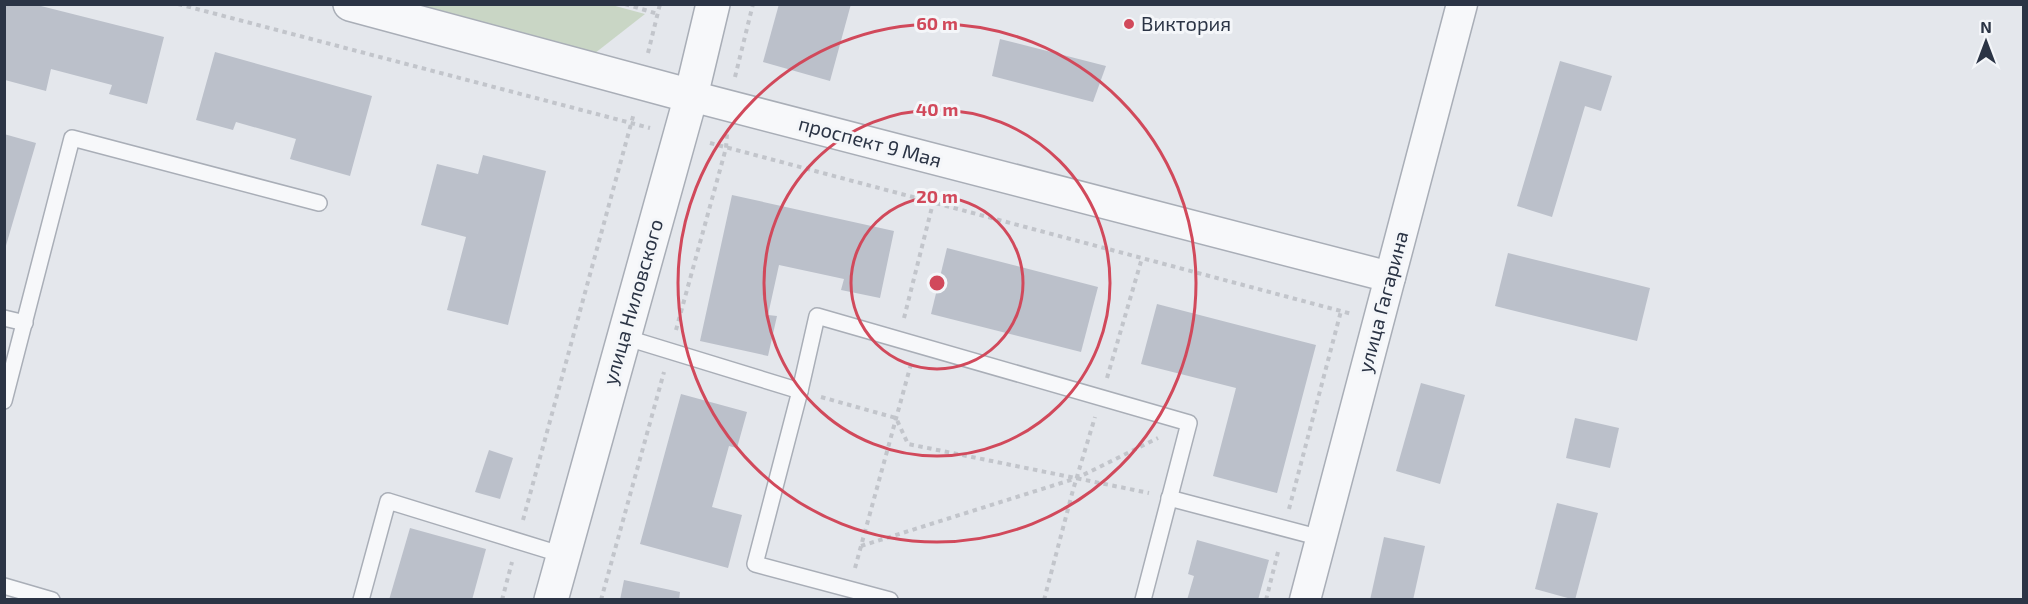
<svg xmlns="http://www.w3.org/2000/svg" width="2028" height="604" font-family="'Exo 2',sans-serif">
  <style>
    .green { fill: #c9d6c5 }
    .building { fill: #bbc0ca }
    .lines { fill: none; stroke-linecap: round; stroke-linejoin: round }
    .service-casing { stroke: #a9aeb7; stroke-width: 18 }
    .minor-casing { stroke: #a9aeb7; stroke-width: 33 }
    .tertiary-casing { stroke: #a9aeb7; stroke-width: 36 }
    .path { stroke: #c2c5cb; stroke-width: 4; stroke-dasharray: 4.5 4.5; stroke-linecap: butt }
    .service { stroke: #f7f8fa; stroke-width: 15 }
    .minor { stroke: #f7f8fa; stroke-width: 30 }
    .tertiary { stroke: #f7f8fa; stroke-width: 33 }
    .ring { fill: none; stroke: #d1495b; stroke-width: 3 }
    .poi-dot { fill: #d1495b; stroke: #f4f6f9; stroke-width: 2 }
    .labels { text-anchor: middle; stroke-width: 6; stroke-linejoin: round; paint-order: stroke }
    .poi-label { font-size: 20px; fill: #2b3445; stroke: #f4f6f9; text-anchor: start }
    .street-label { font-size: 20px; fill: #2b3445; stroke: #f4f6f9 }
    .centre { fill: #d1495b; stroke: #f4f6f9; stroke-width: 3 }
    .ring-label { font-size: 18px; text-anchor: middle; font-weight: bold; fill: #d1495b; stroke: #f4f6f9; stroke-width: 6; stroke-linejoin: round; paint-order: stroke }
  </style>
  <rect width="100%" height="100%" fill="#e4e7ec"/>
  <path class="green" d="M608,4L645,14L590,57L395,5Z"/>
  <g class="building">
    <path d="M5,4H33L164,37L147,104L109,94L112,85L51,69L46,91L5,80Z"/>
    <path d="M779,4H851L830,81L763,62Z"/>
    <path d="M1000,39L1106,66L1093,102L992,76Z"/>
    <path d="M215,52L372,96L350,176L290,159L296,139L236,122L233,130L196,120Z"/>
    <path d="M1560,61L1612,76L1601,111L1585,106L1552,217L1517,206Z"/>
    <path d="M4,134L36,143L5,249H4Z"/>
    <path d="M483,155L546,171L508,325L447,310L466,237L421,225L437,164L478,174Z"/>
    <path d="M732,195L894,231L880,298L841,290L844,279L779,265L768,315L777,316L768,356L700,341Z"/>
    <path d="M947,248L1098,287L1081,352L931,314Z"/>
    <path d="M1508,253L1650,288L1637,341L1495,306Z"/>
    <path d="M1157,304L1316,345L1277,493L1213,476L1236,388L1141,364Z"/>
    <path d="M1421,383L1465,395L1440,484L1396,471Z"/>
    <path d="M681,394L747,412L737,448L729,446L712,507L742,515L728,568L640,544Z"/>
    <path d="M1575,418L1619,428L1610,468L1566,458Z"/>
    <path d="M489,450L513,458L500,499L475,492Z"/>
    <path d="M1557,503L1598,513L1575,600L1535,589Z"/>
    <path d="M410,528L486,549L472,600H389Z"/>
    <path d="M1384,537L1425,546L1413,600H1370Z"/>
    <path d="M1197,540L1269,560L1258,600H1187L1194,576L1188,574Z"/>
    <path d="M624,580L680,592L679,600H620Z"/>
  </g>
  <g class="lines">
    <g class="service-casing">
      <g id="service">
        <path d="M4,318L25,323"/>
        <path d="M624,337L800,391"/>
        <path d="M4,401L72,138L319,203"/>
        <path d="M1169,498L1321,538"/>
        <path d="M4,586L52,600"/>
        <path d="M361,600L388,501L563,555"/>
        <path d="M890,600L755,564L800,391L817,316L1189,423L1143,600"/>
      </g>
    </g>
    <g class="minor-casing">
      <g id="minor">
        <path d="M691,96L1390,277"/>
        <path d="M1305,600L1462,4"/>
      </g>
    </g>
    <g class="tertiary-casing">
      <g id="tertiary">
        <path d="M350,4L691,96"/>
        <path d="M551,600L691,96L713,4"/>
      </g>
    </g>
    <g class="path">
      <path d="M178,4L650,128"/>
      <path d="M625,4L658,14"/>
      <path d="M648,53L660,4"/>
      <path d="M735,77L753,4"/>
      <path d="M710,143L1352,314"/>
      <path d="M904,318L933,203"/>
      <path d="M676,330L726,148L727,134"/>
      <path d="M1107,378L1142,258"/>
      <path d="M821,397L896,418L908,444L1149,493"/>
      <path d="M1289,509L1341,311"/>
      <path d="M523,520L634,113"/>
      <path d="M861,546L1077,478L1158,438"/>
      <path d="M855,568L911,364"/>
      <path d="M502,600L512,562"/>
      <path d="M601,600L664,372"/>
      <path d="M1044,600L1073,490L1095,417"/>
      <path d="M1266,600L1279,548"/>
    </g>
    <use href="#service" class="service"/>
    <use href="#minor" class="minor"/>
    <use href="#tertiary" class="tertiary"/>
  </g>
  <g class="ring">
    <circle cx="937" cy="283" r="86"/>
    <circle cx="937" cy="283" r="173"/>
    <circle cx="937" cy="283" r="259"/>
  </g>
  <circle class="poi-dot" cx="1129" cy="24" r="6"/>
  <g class="labels">
    <g class="poi-label">
      <text x="1141" y="31">Виктория</text>
    </g>
    <g class="street-label">
      <text transform="translate(870 142) rotate(15)" y="7">проспект 9 Мая</text>
      <text transform="translate(633 302) rotate(-74)" y="7">улица Ниловского</text>
      <text transform="translate(1383 302) rotate(-75)" y="7">улица Гагарина</text>
    </g>
  </g>
  <circle cx="937" cy="283" r="9" class="centre"/>
  <g class="ring-label">
    <text x="937" y="30">60 m</text>
    <text x="937" y="116">40 m</text>
    <text x="937" y="203">20 m</text>
  </g>
  <rect width="2028" height="604" fill="none" stroke="#2b3445" stroke-width="12"/>
  <g transform="translate(1986 42)" stroke="#f4f6f9" stroke-width="4.5" paint-order="stroke">
  <path d="M0-4.5L10 22L0 15L-10 22Z" fill="#2b3445"/>
  <text y="-9" font-size="16" font-weight="bold" text-anchor="middle" fill="#2b3445">N</text>
  </g>
</svg>
